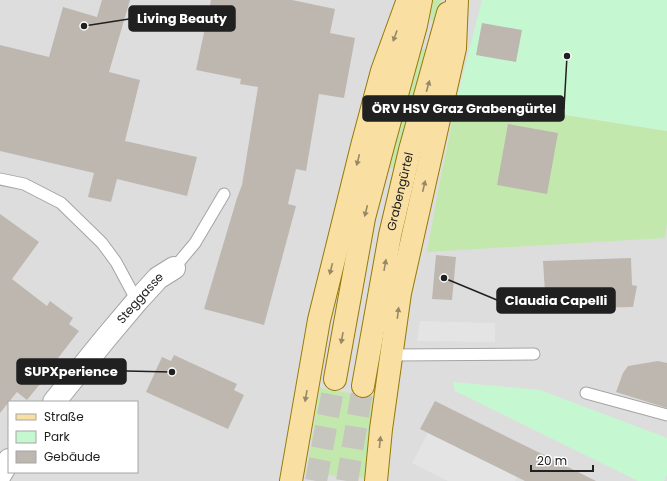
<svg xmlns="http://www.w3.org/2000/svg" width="667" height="481" font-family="Poppins,sans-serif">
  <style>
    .residential { fill: #dedddd; fill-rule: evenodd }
    .grass { fill: #c3e8ae }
    .park { fill: #c5f8d0 }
    .parking { fill: #e4e4e4 }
    .building { fill: #bdb7b0 }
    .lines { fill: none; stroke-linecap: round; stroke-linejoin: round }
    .primary-tunnel { stroke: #c6c5be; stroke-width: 22; stroke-dasharray: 22 11; stroke-linecap: butt }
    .lane-casing { stroke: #a4a4a4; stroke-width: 13 }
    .street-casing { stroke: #a4a4a4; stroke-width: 24 }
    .primary-casing { stroke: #967a06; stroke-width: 24 }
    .lane { stroke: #fff; stroke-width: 11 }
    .street { stroke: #fff; stroke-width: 22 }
    .primary { stroke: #f9dfa2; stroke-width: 22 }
    .oneway { fill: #978968 }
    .labels { text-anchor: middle; stroke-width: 3; stroke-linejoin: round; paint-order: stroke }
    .street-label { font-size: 12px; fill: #202020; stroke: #fff }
    .leader { fill: none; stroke: #202020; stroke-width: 1.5 }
    .callout-dot { fill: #202020; stroke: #fff; stroke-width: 1.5 }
    .callout { fill: #202020; stroke: #202020; stroke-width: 1.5 }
    .callout-label { font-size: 13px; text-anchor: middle; font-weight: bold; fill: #fff }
  </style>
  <rect width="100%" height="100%" fill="#f0eee6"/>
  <path class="residential" d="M0,0H606L667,13V481H0ZM9,402H137V472H9Z"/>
  <g class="grass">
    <path d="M433,0H441L437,20L433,21C427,17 432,7 433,0Z"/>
    <path d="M423,49H427L395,169L388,167L396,135L421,51Z"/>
    <path d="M457,98L667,131V223L665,238L427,252L439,186Z"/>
    <path d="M320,388L379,398L365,478L306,474Z"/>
  </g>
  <g class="park">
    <path d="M482,0H667V131L457,98Z"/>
    <path d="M453,382L540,390L667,438V475L664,481H638L455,391Z"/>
  </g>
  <g class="parking">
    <path d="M420,321L495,323V342L417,341Z"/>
    <path d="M428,433L517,477L515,481H448L412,463Z"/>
  </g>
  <g class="building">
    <path d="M102,0H130L109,72L140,80L125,141L197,157L187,196L117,179L111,202L88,197L94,173L0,151V45L49,57L63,7L97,17Z"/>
    <path d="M211,0H292L335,9L330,33L355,38L344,98L319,94L306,171L296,169L288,204L296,206L264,325L204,309L237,198L242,185L258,87L240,84L241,79L196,70Z"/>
    <path d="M482,23L522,30L516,62L476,55Z"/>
    <path d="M508,124L558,133L547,194L497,185Z"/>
    <path d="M0,214L39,242L12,279L47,306L50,301L73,318L69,324L79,331L55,362L57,363L27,400L17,392L0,413Z"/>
    <path d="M436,255L456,257L452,300L432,299Z"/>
    <path d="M631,258L632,285L637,286L633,307L546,309L543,261Z"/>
    <path d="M174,355L237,384L234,390L244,395L228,429L146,392L162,357L171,361Z"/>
    <path d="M658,361L667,363V408L616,392L623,373L628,366Z"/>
    <path d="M435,401L552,459L596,481H525L517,477L420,429Z"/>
  </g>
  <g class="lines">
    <g class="primary-tunnel">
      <path d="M316,481L335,379"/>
      <path d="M347,481L363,386"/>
    </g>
    <g class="lane-casing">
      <g id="lane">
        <path d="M0,179L24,184L61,203L102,243L116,262L137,301"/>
        <path d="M174,268L195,243L224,194"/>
        <path d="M392,355L534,354"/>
        <path d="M586,393L667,415"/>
      </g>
    </g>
    <g class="street-casing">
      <g id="street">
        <path id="s1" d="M54,402L105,339L137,301L158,278L174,268"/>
        <path d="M0,475L9,460"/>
      </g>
    </g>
    <g class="primary-casing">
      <g id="primary">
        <path d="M335,379L364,218L383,146L416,25L421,0"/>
        <path id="s2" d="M363,386L390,235L410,150L448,13"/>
        <path d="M291,481L319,320L362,146L382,71L406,5L410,0"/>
        <path d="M376,481L381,429L400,293L455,48L457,0"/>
      </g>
    </g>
    <use href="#lane" class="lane"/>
    <use href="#street" class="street"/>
    <use href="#primary" class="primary"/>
  </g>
  <defs><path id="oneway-solid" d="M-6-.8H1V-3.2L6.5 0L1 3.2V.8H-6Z"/></defs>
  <g class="oneway">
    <use href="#oneway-solid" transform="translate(395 36) rotate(110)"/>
    <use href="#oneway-solid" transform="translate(428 86) rotate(-74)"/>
    <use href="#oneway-solid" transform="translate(358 160) rotate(104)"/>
    <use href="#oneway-solid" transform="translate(424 186) rotate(-77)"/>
    <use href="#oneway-solid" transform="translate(366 211) rotate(104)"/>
    <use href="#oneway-solid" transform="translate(385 265) rotate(-80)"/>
    <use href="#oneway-solid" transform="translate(331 269) rotate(104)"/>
    <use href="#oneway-solid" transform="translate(398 313) rotate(-83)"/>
    <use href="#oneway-solid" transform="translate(342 338) rotate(100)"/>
    <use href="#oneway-solid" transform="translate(306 396) rotate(100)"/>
    <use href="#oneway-solid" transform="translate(380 442) rotate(-84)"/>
  </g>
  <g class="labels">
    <g class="street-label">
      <text dy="4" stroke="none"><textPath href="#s2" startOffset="198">Grabengürtel</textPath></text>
      <text dy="4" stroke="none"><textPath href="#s1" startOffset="135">Steggasse</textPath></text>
    </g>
  </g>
  <path class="leader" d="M84 26L129 19M567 56L564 109M444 278L497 300M172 372L126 371"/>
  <g class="callout-dot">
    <circle cx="84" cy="26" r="4"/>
    <circle cx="567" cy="56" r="4"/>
    <circle cx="444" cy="278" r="4"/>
    <circle cx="172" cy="372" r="4"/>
  </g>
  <g class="callout">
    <rect x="129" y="6" width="106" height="25" rx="4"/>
    <rect x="363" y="96" width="201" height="25" rx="4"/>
    <rect x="497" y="288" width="118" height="25" rx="4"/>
    <rect x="17" y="359" width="109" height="25" rx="4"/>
  </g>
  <g class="callout-label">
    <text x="182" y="23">Living Beauty</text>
    <text x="464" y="113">ÖRV HSV Graz Grabengürtel</text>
    <text x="556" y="305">Claudia Capelli</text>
    <text x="71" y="376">SUPXperience</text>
  </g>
  <rect x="8" y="401" width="130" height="72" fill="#ffffff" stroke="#a6a6a6"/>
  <rect x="16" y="414" width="20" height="6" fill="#f9dfa2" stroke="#a6a6a6"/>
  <text x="44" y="421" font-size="12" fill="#202020">Straße</text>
  <rect x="16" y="431" width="20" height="12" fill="#c5f8d0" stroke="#a6a6a6"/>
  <text x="44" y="441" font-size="12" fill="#202020">Park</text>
  <rect x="16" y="451" width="20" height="12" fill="#bdb7b0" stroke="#a6a6a6"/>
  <text x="44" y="461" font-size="12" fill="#202020">Gebäude</text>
  <path d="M531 465v6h62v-6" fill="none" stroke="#202020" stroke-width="2"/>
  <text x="537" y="465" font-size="12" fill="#202020" stroke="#ffffff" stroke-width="3" paint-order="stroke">20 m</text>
</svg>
